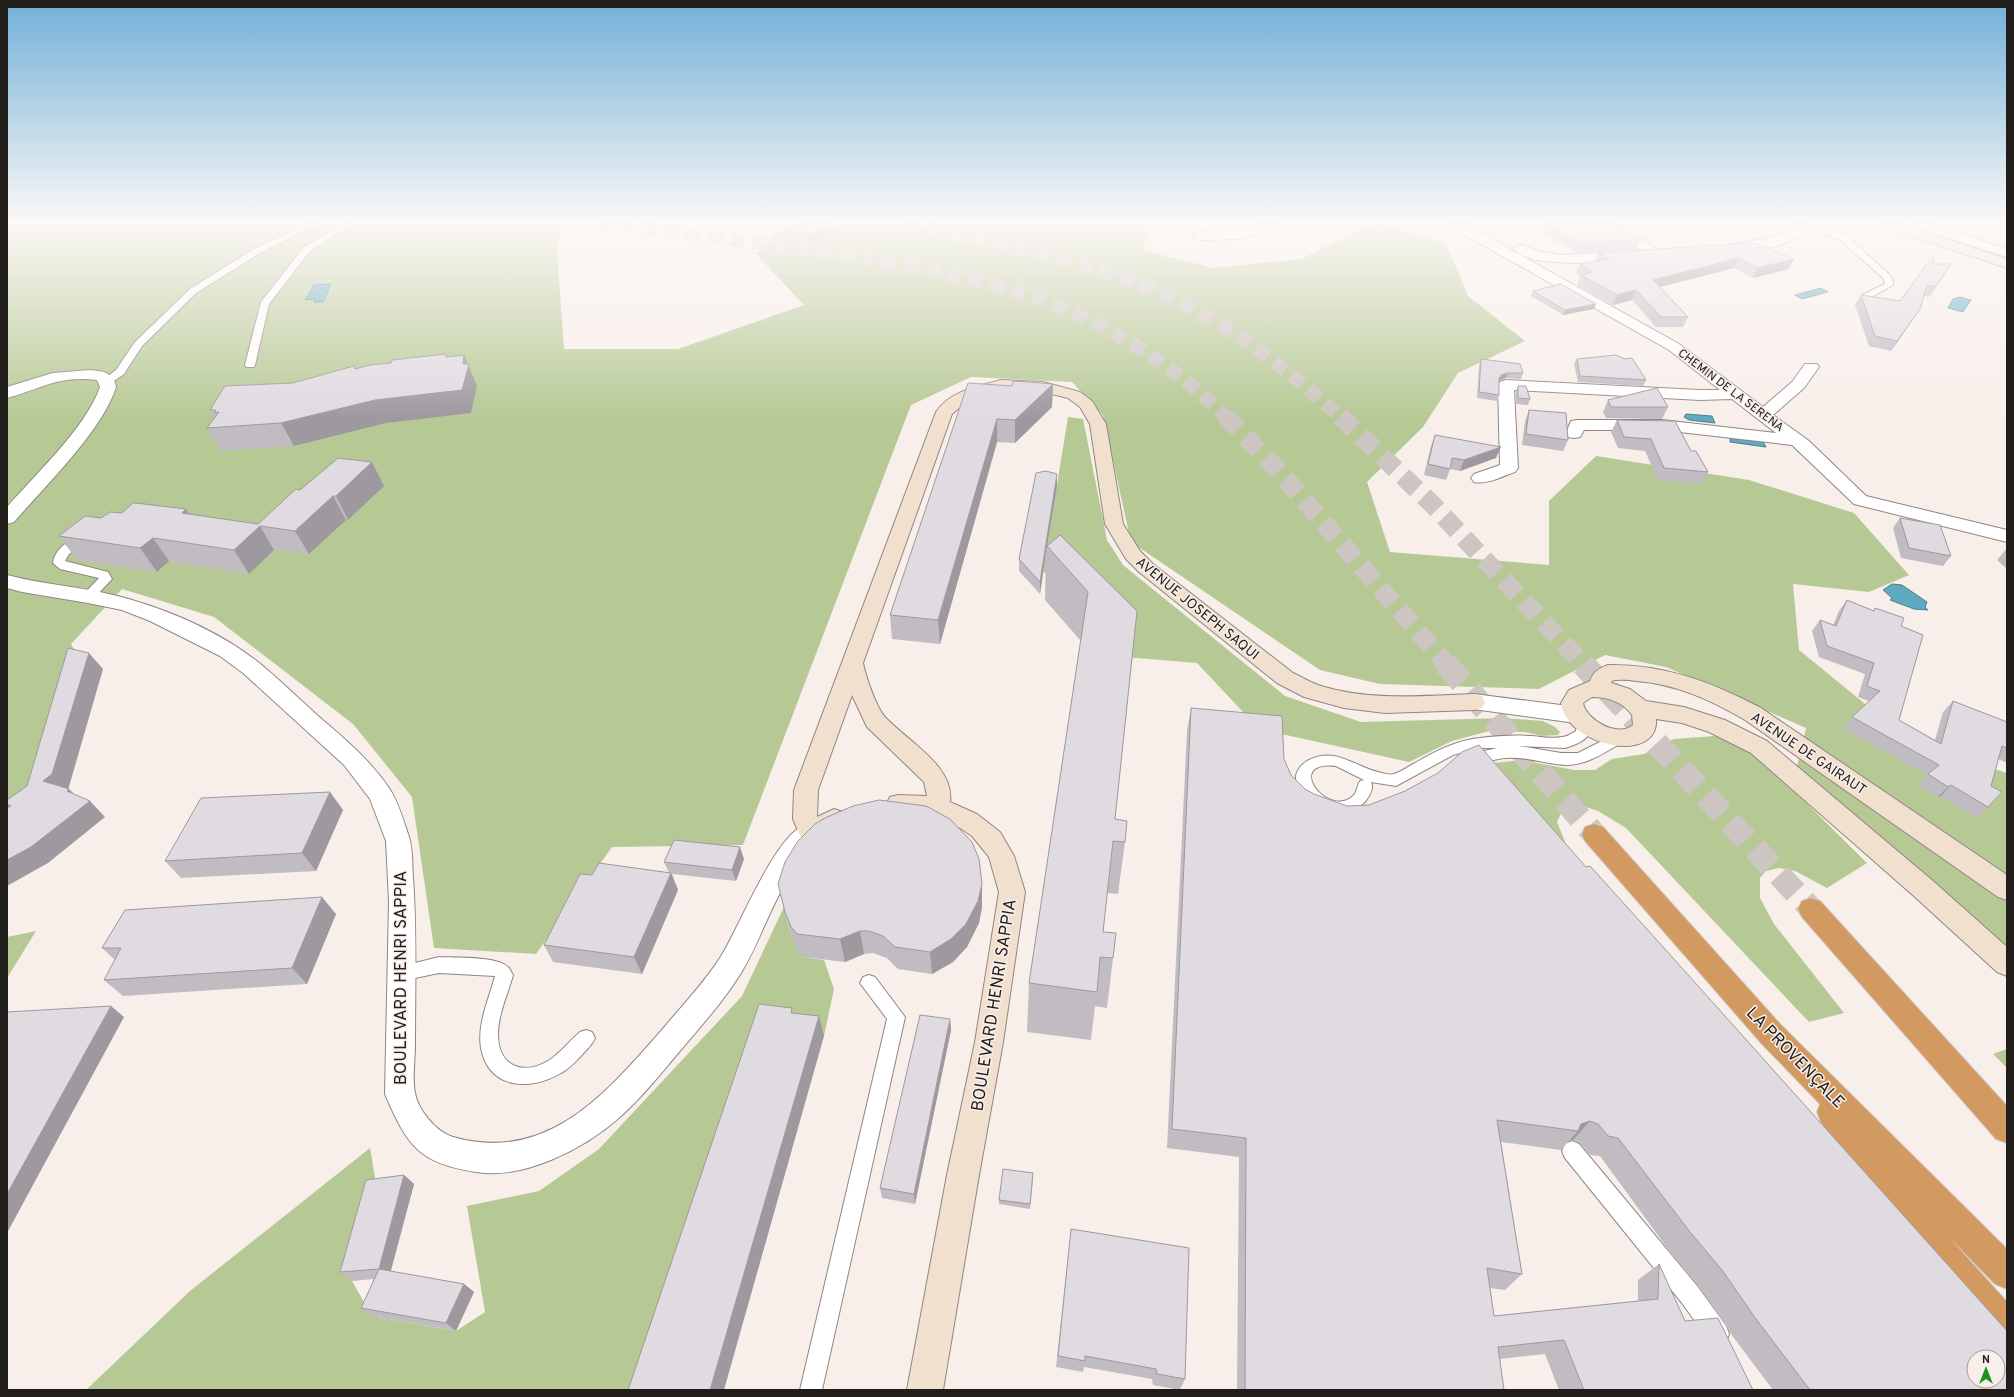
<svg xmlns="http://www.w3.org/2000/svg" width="2014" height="1397" font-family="Overpass,sans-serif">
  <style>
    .green { fill: #b6c995 }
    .water { fill: #5faac0; stroke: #4c808e }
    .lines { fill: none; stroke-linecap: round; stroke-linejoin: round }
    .highway-tunnel-far2 { stroke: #cdc5c1; stroke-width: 14; stroke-dasharray: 14 8; stroke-linecap: butt }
    .highway-tunnel-far1 { stroke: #cdc5c1; stroke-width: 19; stroke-dasharray: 19 10; stroke-linecap: butt }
    .highway-tunnel { stroke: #cdc5c1; stroke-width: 24; stroke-dasharray: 24 12; stroke-linecap: butt }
    .lane-casing { stroke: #8f8682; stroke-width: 2 }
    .street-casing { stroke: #8f8682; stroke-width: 2 }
    .secondary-casing { stroke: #8f8682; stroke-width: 2 }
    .highway-casing { stroke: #cecdcd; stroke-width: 2 }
    .lane { fill: #fff; fill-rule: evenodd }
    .street { fill: #fff; fill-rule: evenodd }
    .secondary { fill: #f2e0cf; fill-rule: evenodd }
    .highway { fill: #d29960; fill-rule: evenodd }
    .wall { fill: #c1bbc2 }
    .shaded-wall { fill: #9d999e }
    .building { fill: #e0dae1; stroke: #9d999e; fill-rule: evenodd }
    .labels { text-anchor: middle; stroke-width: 3; stroke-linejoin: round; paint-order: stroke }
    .far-street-label { font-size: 12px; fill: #201d1b; stroke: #f8efea }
    .street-label { font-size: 14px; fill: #201d1b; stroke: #f8efea }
    .near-street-label { font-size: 17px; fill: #201d1b; stroke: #f8efea }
  </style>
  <rect width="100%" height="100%" fill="#f8efea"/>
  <g class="green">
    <path d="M7,224H562L557,253L564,349H678L804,305L756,254L787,224H1150L1143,250L1213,268L1301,259L1371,224H1385L1446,244L1468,296L1525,341L1458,373L1423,427L1367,482L1390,552L1549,565V501L1596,456L1749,480L1854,513L1909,575L1869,592L1793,584L1799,650L1913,743L2007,773V953L1796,770L1806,728L1666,667L1605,655L1539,689L1380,684L1320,670L1131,542L1103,415L1072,382L971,377L911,405L743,845L612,847L536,954L434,948L412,797L353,724L214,617L122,589L71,644L82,664L43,802L7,819Z"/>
    <path d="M1068,417L1083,419L1107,540L1123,565L1285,696L1361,722L1504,718L1543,721L1555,727L1560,732L1558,735L1542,736L1525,732L1489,731L1452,741L1409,762L1259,729L1197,663L1124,657L1043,571Z"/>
    <path d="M1715,736L1758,755L1867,863L1827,888L1795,871L1779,868L1766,871L1760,878V898L1774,924L1844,1013L1809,1022L1626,828L1598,811L1580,805L1562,811L1557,822L1566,844L1468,768L1495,763L1521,760L1574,770H1595L1612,759L1644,754L1674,739Z"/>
    <path d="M784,907C788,924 791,943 803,957L824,960L834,989L824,1036L645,1390H86L190,1291L370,1148L377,1189L352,1281L372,1316L456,1331L485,1312L467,1206L539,1191L599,1149L742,996Z"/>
    <path d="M36,931L7,978V937Z"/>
    <path d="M2007,1049V1068L1993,1054Z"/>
  </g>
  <g class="water">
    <path d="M331,284L323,302H314L315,299L305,300L314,285Z"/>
    <path d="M1821,288L1828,292L1802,299L1795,295Z"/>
    <path d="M1959,297L1971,300L1963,312L1948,308L1953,299Z"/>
    <path d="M1686,414L1712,416L1715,423L1689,420L1684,417Z"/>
    <path d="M1730,437L1762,440L1766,447L1730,442Z"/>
    <path d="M1892,584L1902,585L1927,602L1925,607L1928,610L1914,609L1890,600L1892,598L1883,590Z"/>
  </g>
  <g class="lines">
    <g class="highway-tunnel-far2">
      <path d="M599,224C675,231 751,241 826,252C983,276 1108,301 1226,417"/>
      <path d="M907,224C1013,244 1124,267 1218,323C1262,350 1302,383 1341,417"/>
    </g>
    <g class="highway-tunnel-far1">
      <path d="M1225,416L1276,468L1447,665"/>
      <path d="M1340,416L1432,504L1584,665"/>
    </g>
    <g class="highway-tunnel">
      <path d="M1446,664L1594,834"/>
      <path d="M1583,664L1811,909"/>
    </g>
    <g class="lane-casing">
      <g id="lane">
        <path d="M307,224H317L260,253L196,293L142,346L124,374L111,383H103L102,381L116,370L135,342L190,289L254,249Z"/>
        <path d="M343,224H352L310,251L269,304L255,365L254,367H246L245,365L261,302L304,247Z"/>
        <path d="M1799,224L1828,229L1846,236L1889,274L1893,280V285L1868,299H1862V295L1885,284L1883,278L1840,240L1823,233L1799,228Z"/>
        <path d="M85,534L89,535L91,538L89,541L69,554L65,561L108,572L112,579L93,599H83L82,596L99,578L60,569L53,563C55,548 71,538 85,534Z"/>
        <path d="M1583,719L1588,720C1597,737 1578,744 1565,748L1520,746H1519L1561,753H1578L1618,733L1623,734L1625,738L1623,742C1605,752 1588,765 1566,765C1546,764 1526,756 1505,758C1493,759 1473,767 1463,764L1461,760L1463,756L1497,748H1479L1453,755L1396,786L1371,782C1373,786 1372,791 1369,796C1353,826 1294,809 1296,777C1296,771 1302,764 1307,761C1336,745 1355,768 1382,773C1385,774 1391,775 1394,774C1401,772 1409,766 1415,763C1436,751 1457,740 1480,738C1497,736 1515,735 1532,736C1541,737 1552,739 1562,737C1567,737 1572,733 1576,731L1578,720ZM1336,766L1364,780L1360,781C1357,785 1357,792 1354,795C1329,821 1282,760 1336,766Z"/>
        <path d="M439,957C455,958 497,956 508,967C510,969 511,972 513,975C508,994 498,1014 498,1034C498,1066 522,1076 548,1061C560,1054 569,1041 580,1032L586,1030L592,1032L595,1038C592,1045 587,1049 582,1055C576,1061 569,1069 561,1073C531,1091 489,1090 481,1048C477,1024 489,999 495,976L439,973L401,981L395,978L392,973L395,968Z"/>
        <path d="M869,975L875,977L905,1017L822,1390H800L887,1019L860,983L863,977Z"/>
        <path d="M1572,1141L1579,1144L1698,1287L1726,1326L1729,1334L1726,1342L1718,1345L1710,1342L1682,1303L1565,1158L1562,1151L1565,1144Z"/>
      </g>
    </g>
    <g class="street-casing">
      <g id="street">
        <path d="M1258,224H1274L1273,227L1241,239L1199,240L1192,236L1199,232L1239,231Z"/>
        <path d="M1450,224H1465L1679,344L1763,407L1792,382L1805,364H1817L1819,367L1804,388L1773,415L1809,441L1866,496L2007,530V542L1854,504L1792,445L1662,430H1584L1580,437L1574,438L1568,437L1566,433L1571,421L1577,420H1662L1776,433L1732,399L1700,400L1514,390L1518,468L1515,472C1503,476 1487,485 1474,482L1471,478L1474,474L1500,465L1498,385L1500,382L1506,380L1700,390H1720L1669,350L1451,227Z"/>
        <path d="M1596,224H1611L1640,237L1663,254L1661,257H1651L1630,243L1597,227Z"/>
        <path d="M1793,224H1807L1808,226C1798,247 1754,250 1733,252L1728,251L1726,248L1728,245C1753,239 1771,242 1795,228Z"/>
        <path d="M1916,224H1932L2007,249V257L1926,231Z"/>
        <path d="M1521,245L1538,251L1560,255L1627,252L1632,253L1634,256L1632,259L1627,260C1604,262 1528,269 1514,249L1516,246Z"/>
        <path d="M90,370C102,371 114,372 116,387C103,430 44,487 14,522L7,524V507C35,475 87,426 100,387L97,380C58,375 41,389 7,398V387L53,373Z"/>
        <path d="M7,575C48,586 91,587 132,600C176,613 222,634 258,662C279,679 298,698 318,716C344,738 370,760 389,788C398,801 404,822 409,837C413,850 412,865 413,877C417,933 415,990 415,1046C415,1060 412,1078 415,1093C418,1110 436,1132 453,1137C548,1164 606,1093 661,1031C681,1007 703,984 720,958C739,929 775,833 807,824C813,823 814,824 820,826L823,833C818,843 810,849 802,857C795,865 790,875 785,884C768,913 758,945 741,973C723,1002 701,1026 679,1052C639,1100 611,1135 551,1160C527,1170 502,1176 476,1172C418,1163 407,1145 385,1094L389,901L386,841L370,799L344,765L243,673L220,656L150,621L122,610L88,603L22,592L7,588Z"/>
        <path d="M1474,694L1576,707L1584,709L1587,715L1584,721L1576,723L1466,708L1463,702L1466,696Z"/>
      </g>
    </g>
    <g class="secondary-casing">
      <g id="secondary">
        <path d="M1883,224H1900L2007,259V268L1884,227Z"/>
        <path d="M1001,380L1043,382L1080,392L1092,401L1106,424L1123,524L1140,551L1153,564L1293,673C1302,677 1311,683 1321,686C1370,701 1423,696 1474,694L1482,696L1485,702L1482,708L1474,710L1385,713L1344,708L1304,697L1277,683L1139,572L1126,559L1105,524L1090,424L1080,407L1068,398L1043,392L1002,390L970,399L952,414L863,663C866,677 876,707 885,717C907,741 955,766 950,802L977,814L1000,832L1014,856L1025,892L1003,1042L979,1175L943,1390H907L947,1175L975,1042L999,892L989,857L972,836L960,828L939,818L912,813H898L890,811L886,804L890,797L898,795L927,796L924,782L867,727L852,695L818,790L817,817L834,809L843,812L846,819C841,829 823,842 812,843C809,843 805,841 802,840L793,819L794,790L936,412C950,391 978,386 1001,380Z"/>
        <path d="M1608,665C1664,664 1712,682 1761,708L2007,875V900L1998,897L1745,720C1711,700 1676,684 1636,681C1629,680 1619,679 1612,681L1611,683L1630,689L1646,701L1684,707L1725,720L1767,741L1933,881L2007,947V976L1997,972L1915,897L1751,753L1709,732L1682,723L1656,719C1659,765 1567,747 1561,703L1569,690L1590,681C1593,672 1599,668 1608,665ZM1592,697C1608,697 1623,702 1632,715L1633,725C1618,738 1586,720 1583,703Z"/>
      </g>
    </g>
    <g class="highway-casing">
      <g id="highway">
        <path d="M1594,824L1603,827L1781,1025L2007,1249V1289L1995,1284L1947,1235L2007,1302V1345L1995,1340L1924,1256L1821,1122L1817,1112L1820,1104L1761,1043L1585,841L1582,834L1585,827Z"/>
        <path d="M1811,898L1820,901L2007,1106V1143L1996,1139L1802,917L1798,909L1802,901Z"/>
      </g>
    </g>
    <use href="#lane" class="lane"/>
    <use href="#street" class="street"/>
    <use href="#secondary" class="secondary"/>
    <use href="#highway" class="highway"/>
  </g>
  <g class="wall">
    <path d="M793,224H848L849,227L809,244L794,226Z"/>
    <path d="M1542,224H1596L1641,239L1637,249L1579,254L1539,232Z"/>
    <path d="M1598,253L1794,259L1789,269L1753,278L1734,268L1660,287L1688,317L1683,327H1656L1632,300L1613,305L1577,285L1580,276L1576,273L1580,264L1595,261Z"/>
    <path d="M1933,264L1945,273L1929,297L1924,296L1920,309L1891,351L1869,346L1855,305L1861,295L1900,301Z"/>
    <path d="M1533,291L1594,309L1563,315L1531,296Z"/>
    <path d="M447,357L468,364L477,386L471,413L386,423L294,446L221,451L207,428L214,418L210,410L355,369Z"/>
    <path d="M1481,359L1523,373L1521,379L1506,378L1499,381V395L1497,401L1477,398L1479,365Z"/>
    <path d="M1577,359H1625L1646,380L1643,386L1578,382L1574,364Z"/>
    <path d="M1053,384L1052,407L1015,443L997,442L940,644L892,639L890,615L1012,386Z"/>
    <path d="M1518,386L1530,399L1528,405L1516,404V392Z"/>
    <path d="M1608,400L1668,407L1662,419L1606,418L1603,412Z"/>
    <path d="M1529,410L1568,440L1563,451L1522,445L1525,421Z"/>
    <path d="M1617,420L1691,451L1708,472L1701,484L1658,480L1645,451L1618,448L1611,432Z"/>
    <path d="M1435,435L1496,458L1460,471L1450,469L1446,480L1424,475L1431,446Z"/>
    <path d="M372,462L384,486L348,520H346L309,554L274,550L249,574L169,561L157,572L77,560L59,536L101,518L122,513L186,509L190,514L258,524L300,490Z"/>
    <path d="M1057,486L1047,546L1137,611L1115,819L1125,842L1118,894L1107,893L1103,932L1113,958L1107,1008L1095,1006L1091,1040L1027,1032L1029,983L1081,641L1045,600L1046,552L1040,594L1019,571V559Z"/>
    <path d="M1900,518L1951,556L1943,566L1901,558L1893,528Z"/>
    <path d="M2007,548V569L1997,560Z"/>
    <path d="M1847,600L1873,611L1875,608L1901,626L1899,720L1935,740L1943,712L1953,701L2007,722V763L1998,759L1991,786L1988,807L1977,818L1941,796L1938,797L1918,785L1927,775L1843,728L1852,717L1869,701L1858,697L1865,674L1819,657L1812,631L1820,620L1833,625L1839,611Z"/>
    <path d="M1191,708L1284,759L1291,775L1305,789L2007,1390H1773L1731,1334L1699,1286L1668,1249L1600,1156L1590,1155L1580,1143L1573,1140L1569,1141L1561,1150L1501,1142L1522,1274L1505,1290L1490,1288L1494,1316L1638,1301V1280L1659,1264L1685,1321L1753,1390H1559L1545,1354L1500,1359L1504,1390H1237L1239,1157L1167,1148L1187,731Z"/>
    <path d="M330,792L343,810L316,871L181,878L165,861Z"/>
    <path d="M744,859L736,881L672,874L678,890L642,974L553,962L544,945L592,875L669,873L664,862Z"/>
    <path d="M982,884V907L979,923L967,947L953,962L932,974L898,969L887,958L873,953L864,954L845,962L803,957L796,949L791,935L785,912Z"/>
    <path d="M336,914L307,984L123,996L104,980L115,960L102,948Z"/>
    <path d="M950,1019L951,1030L915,1204L882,1198L880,1188Z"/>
    <path d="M404,1175L414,1184L391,1271L464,1284L474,1292L456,1331L372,1316L361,1308L374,1279L352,1281L340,1272Z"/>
    <path d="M1033,1178L1030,1209L999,1204V1200Z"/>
    <path d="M1071,1229L1185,1379L1180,1390L1153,1385L1152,1379L1084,1367L1083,1372L1056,1367Z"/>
  </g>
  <g class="shaded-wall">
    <path d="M835,224H848L849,227L809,244L808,235Z"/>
    <path d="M1739,258L1734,268L1649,290L1653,280Z"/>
    <path d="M1794,259L1789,269L1753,278L1758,268Z"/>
    <path d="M1951,264L1929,297L1935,287Z"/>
    <path d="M1636,290L1632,300L1613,305L1617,295Z"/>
    <path d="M1596,304L1594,309L1563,315L1565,310Z"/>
    <path d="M1920,309L1914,318L1891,351L1897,341Z"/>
    <path d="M464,355L477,386L471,413L386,423L294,446L281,423L463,364Z"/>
    <path d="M1508,373L1506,378L1499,381V379L1501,375Z"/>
    <path d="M1053,384L1052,407L1015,443V420Z"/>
    <path d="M997,419V442L940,644L938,620Z"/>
    <path d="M1501,447L1496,458L1460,471L1464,460Z"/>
    <path d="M372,462L384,486L348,520L336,496Z"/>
    <path d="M1057,474V486L1047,547V546L1046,552L1040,594V582Z"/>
    <path d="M333,496L346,520L309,554L295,531Z"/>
    <path d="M186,509L202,533L182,513Z"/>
    <path d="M260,526L274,550L249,574L234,550Z"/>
    <path d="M153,538L169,561L157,572L140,548Z"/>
    <path d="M89,653L103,669L68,790L43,781Z"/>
    <path d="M1951,785L1941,796L1938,797L1948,787Z"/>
    <path d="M69,789L85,805L90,801L105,817L48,863L7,886V860Z"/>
    <path d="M330,792L343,810L316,871L302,853Z"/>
    <path d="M740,847L744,859L736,881L732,870Z"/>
    <path d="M671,873L678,890L642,974L634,957Z"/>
    <path d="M982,884V907L979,923L967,947L953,962L932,974L930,952Z"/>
    <path d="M322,897L336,914L307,984L292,968Z"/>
    <path d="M860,931L864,954L845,962L840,939Z"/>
    <path d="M111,1006L124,1017L7,1233V1194Z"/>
    <path d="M819,1016L824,1036L724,1390H710Z"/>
    <path d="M950,1019L951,1030L915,1204L914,1194Z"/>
    <path d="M1590,1121L1573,1140L1569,1141L1578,1131L1581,1124Z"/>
    <path d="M404,1175L414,1184L389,1277L379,1269Z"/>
    <path d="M464,1284L474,1292L456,1331L446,1323Z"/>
  </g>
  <g class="building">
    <path d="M798,224H835L808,235Z"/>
    <path d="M1545,224H1596L1598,225L1604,224H1609L1641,239L1582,244Z"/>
    <path d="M1751,243L1758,244L1794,259L1758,268L1739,258L1653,280L1688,317H1661L1636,290L1617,295L1581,275L1592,272L1580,264L1609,259L1598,253Z"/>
    <path d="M1932,257L1934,258L1933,264H1951L1935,287L1927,285L1920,309L1897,341L1875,336L1861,295L1900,301Z"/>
    <path d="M1561,284L1596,304L1565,310L1533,291Z"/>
    <path d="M446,354V357L464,355L463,364H469L462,390L375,400L281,423L207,428L219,412L214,413L216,410H210L225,386L293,383L354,366L355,369L370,365L391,363L392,360Z"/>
    <path d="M1616,355L1625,359L1632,358L1646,380L1580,376L1577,359Z"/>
    <path d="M1481,359L1520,364L1523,373H1508L1501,375L1499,379V395L1479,392Z"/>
    <path d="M1013,381L1053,384L1015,420L997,419L938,620L890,615L968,383L1012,386Z"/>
    <path d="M1518,386H1526L1530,399L1518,398Z"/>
    <path d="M1657,388L1668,407H1611L1608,400Z"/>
    <path d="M1529,410L1566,413L1568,440L1526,434Z"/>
    <path d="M1617,420L1675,421L1691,451H1696L1708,472L1664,468L1651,439L1624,437Z"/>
    <path d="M1435,435L1501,447L1464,460L1452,458L1450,469L1428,464Z"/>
    <path d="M338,458L372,462L336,496H333L295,531L260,526L234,550L153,538L140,548L59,536L85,516L101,518L110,512L122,513L133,503H136L186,509L182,513L258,524L296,489L300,490Z"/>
    <path d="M1046,471L1057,474L1040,582L1019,559L1036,473Z"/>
    <path d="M1900,518L1940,525L1951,556L1909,548Z"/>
    <path d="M1060,535L1137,611L1115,819L1127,821L1125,842L1113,841L1103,932L1116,933L1113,958L1100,957L1097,992L1029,983L1088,592L1047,546Z"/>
    <path d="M1847,600L1874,611L1875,608L1904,618L1901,626L1923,635L1899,720L1941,744L1953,701L2007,722V748L2002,746L1991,786L2002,792L1988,807L1951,785L1948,787L1928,774L1939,765L1852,717L1880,691L1867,686L1874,663L1827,646L1820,620L1836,626Z"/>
    <path d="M68,648L89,653L52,774L43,781L69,789L67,791L90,801L31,847L7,860V808L11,806L7,804V800L27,786Z"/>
    <path d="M1191,708L1282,716L1284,759L1291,775L1305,789L1314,794L1347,806L1369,805L1405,791L1438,773L1462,752L1479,745L1586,867L1590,866L1664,948L2007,1331V1390H1810L1756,1319L1722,1270L1690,1232L1618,1138L1608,1136L1598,1124L1590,1121L1581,1124L1578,1131L1497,1120L1522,1274L1487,1268L1494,1316L1658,1299L1659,1264L1685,1321L1718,1318L1753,1390H1584L1564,1340L1498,1347L1504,1390H1245L1246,1138L1172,1129ZM1974,1357H1998V1381H1974Z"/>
    <path d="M330,792L302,853L165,861L201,798Z"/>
    <path d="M879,800L926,806L950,819L972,842L979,859L982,884L978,901L966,924L951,939L930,952L895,947L883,936L869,931H860L840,939L797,934L791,927L785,912L778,884L785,862L798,841L815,824L825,818L853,806Z"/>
    <path d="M674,840L740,847L732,870L664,862Z"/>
    <path d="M599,863L671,873L634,957L544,945L580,874L592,875Z"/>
    <path d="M322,897L292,968L104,980L121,948H102L125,910Z"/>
    <path d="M759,1004L792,1008L791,1013L819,1016L710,1390H628Z"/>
    <path d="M111,1006L7,1194V1012Z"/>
    <path d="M920,1015L950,1019L914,1194L880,1188Z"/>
    <path d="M1003,1169L1033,1173L1030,1204L999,1200Z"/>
    <path d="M404,1175L379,1269L340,1272L366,1180Z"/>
    <path d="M1071,1229L1189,1248L1185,1379L1157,1374L1156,1369L1085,1356V1361L1058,1356Z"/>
    <path d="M379,1269L464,1284L446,1323L361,1308Z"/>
  </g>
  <linearGradient id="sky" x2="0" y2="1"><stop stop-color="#71b0d8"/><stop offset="0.53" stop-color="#fcf8f6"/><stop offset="1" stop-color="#fcf8f6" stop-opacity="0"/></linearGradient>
  <rect width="2014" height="419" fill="url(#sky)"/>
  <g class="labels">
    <g class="far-street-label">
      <text transform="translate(1731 390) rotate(37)" y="4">CHEMIN DE LA SERENA</text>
    </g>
    <g class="street-label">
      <text transform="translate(1198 608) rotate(39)" y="5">AVENUE JOSEPH SAQUI</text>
      <text transform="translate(1809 753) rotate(34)" y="5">AVENUE DE GAIRAUT</text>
    </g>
    <g class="near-street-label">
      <text transform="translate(400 978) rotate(-90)" y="6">BOULEVARD HENRI SAPPIA</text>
      <text transform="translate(993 1005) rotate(-81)" y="6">BOULEVARD HENRI SAPPIA</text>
      <text transform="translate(1796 1057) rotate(46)" y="6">LA PROVENÇALE</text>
    </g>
  </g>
  <rect width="2014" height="1397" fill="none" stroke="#201d1b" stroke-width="16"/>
  <g transform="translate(1986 1369)"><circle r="19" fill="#f8efea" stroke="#a29b97"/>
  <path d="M0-3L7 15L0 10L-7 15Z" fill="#209422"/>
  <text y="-6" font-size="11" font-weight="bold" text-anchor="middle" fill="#201d1b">N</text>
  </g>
</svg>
